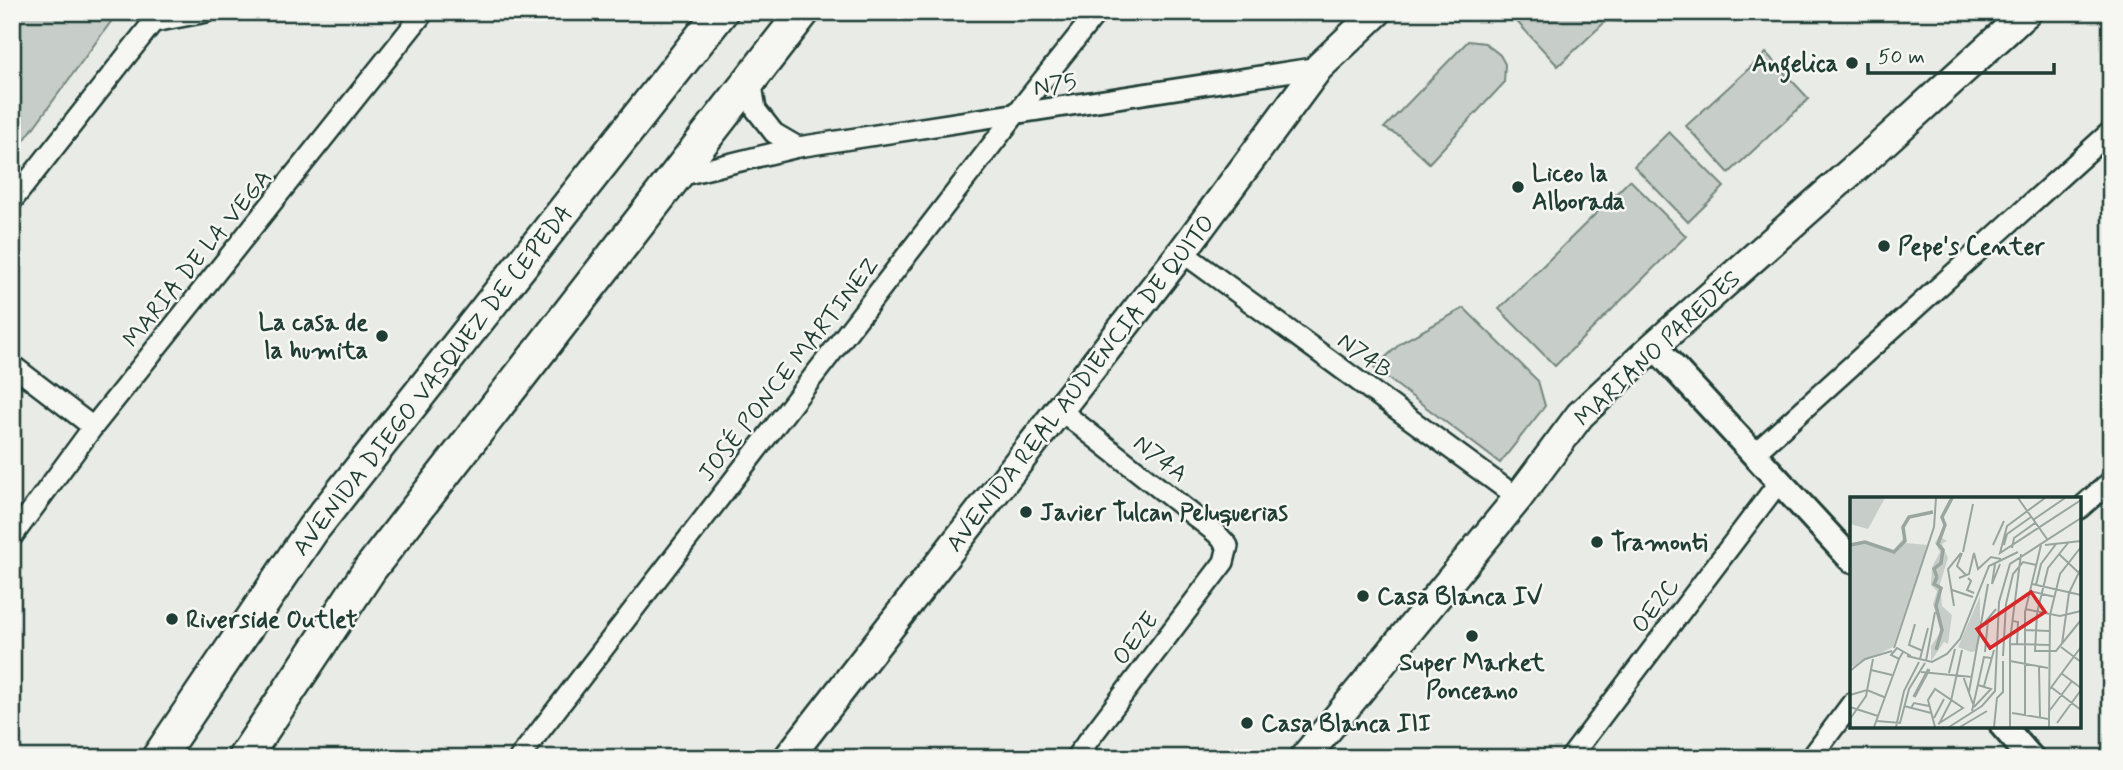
<svg xmlns="http://www.w3.org/2000/svg" width="2123" height="770" font-family="Mynerve,sans-serif">
  <style>
    .green { fill: #c7cec9; stroke: #73867e; stroke-width: 2 }
    .lines { fill: none; stroke-linecap: round; stroke-linejoin: round }
    .minor-casing { stroke: #1f3d34; stroke-width: 24 }
    .tertiary-casing { stroke: #1f3d34; stroke-width: 30 }
    .secondary-casing { stroke: #1f3d34; stroke-width: 33 }
    .primary-casing { stroke: #1f3d34; stroke-width: 37 }
    .minor { stroke: #f6f6f2; stroke-width: 19 }
    .tertiary { stroke: #f6f6f2; stroke-width: 24 }
    .secondary { stroke: #f6f6f2; stroke-width: 28 }
    .primary { stroke: #f6f6f2; stroke-width: 32 }
    .poi-dot { fill: #1f3d34; stroke: #f6f6f2; stroke-width: 2.5 }
    .labels { text-anchor: middle; stroke-width: 5; stroke-linejoin: round; paint-order: stroke }
    .poi-label { font-size: 24px; font-weight: bold; fill: #1f3d34; stroke: #f6f6f2; text-anchor: start }
    .street-label { font-size: 24px; fill: #1f3d34; stroke: #f6f6f2 }
    .inset-river { fill: none; stroke: #99a6a0; stroke-width: 3.5 }
    .inset-road { fill: none; stroke: #98a59f; stroke-width: 2 }
    .view { fill: #d62828; fill-opacity: 0.15; stroke: #d62828; stroke-width: 3.5 }
    .inset-edge { fill: none; stroke: #1f3d34; stroke-width: 3.5 }
  </style>
  <rect width="100%" height="100%" fill="#e9ebe7"/>
  <filter id="ink" filterUnits="userSpaceOnUse"><feTurbulence type="fractalNoise" baseFrequency=".0143" numOctaves="2"/><feDisplacementMap in="SourceGraphic" scale="14" xChannelSelector="R" yChannelSelector="G"/><feConvolveMatrix kernelMatrix="1 2 1 2 8 2 1 2 1" color-interpolation-filters="sRGB"/></filter>
  <g filter="url(#ink)">
    <g class="green">
      <path d="M12,12H118L12,157Z"/>
      <path d="M1508,12H1646L1624,22L1606,21L1558,66Z"/>
      <path d="M1468,41L1485,43L1500,55L1505,64L1504,83L1429,163L1400,136L1384,128Z"/>
      <path d="M1766,53L1809,99L1729,173L1686,126Z"/>
      <path d="M1669,132L1724,187L1688,222L1634,166Z"/>
      <path d="M1630,180L1686,236L1555,366L1499,309Z"/>
      <path d="M1464,308L1538,381L1545,406L1500,463L1374,368L1402,342Z"/>
    </g>
    <g class="lines">
      <g class="minor-casing">
        <g id="minor">
          <path d="M154,22L207,12"/>
          <path d="M751,79L756,110L774,133L798,147"/>
          <path d="M675,177L798,147L1319,67"/>
          <path d="M12,201L161,12"/>
          <path d="M1182,252L1518,498"/>
          <path d="M12,365L93,427"/>
          <path d="M1060,410L1216,533L1228,546L1224,562L1075,758"/>
          <path d="M1754,454L2111,131"/>
          <path d="M2079,509L2111,481"/>
          <path d="M12,537L93,427L424,12"/>
          <path d="M519,758L1015,115L1097,12"/>
          <path d="M1570,758L1779,482"/>
          <path d="M1811,758L1852,703"/>
        </g>
      </g>
      <g class="tertiary-casing">
        <g id="tertiary">
          <path d="M1654,346L1852,560"/>
          <path d="M2003,726L2031,758"/>
        </g>
      </g>
      <g class="secondary-casing">
        <g id="secondary">
          <path d="M788,758L1182,252L1319,67L1377,12"/>
          <path d="M1304,758L1518,498L1580,415L1654,346L1880,146L2027,12"/>
        </g>
      </g>
      <g class="primary-casing">
        <g id="primary">
          <path d="M158,758L313,529L721,12"/>
          <path d="M244,758L370,569L803,12"/>
        </g>
      </g>
      <use href="#minor" class="minor"/>
      <use href="#tertiary" class="tertiary"/>
      <use href="#secondary" class="secondary"/>
      <use href="#primary" class="primary"/>
    </g>
  </g>
  <g class="poi-dot">
    <circle cx="1852" cy="63" r="7"/>
    <circle cx="1518" cy="187" r="7"/>
    <circle cx="1884" cy="246" r="7"/>
    <circle cx="382" cy="336" r="7"/>
    <circle cx="1026" cy="512" r="7"/>
    <circle cx="1597" cy="542" r="7"/>
    <circle cx="1363" cy="596" r="7"/>
    <circle cx="172" cy="619" r="7"/>
    <circle cx="1472" cy="636" r="7"/>
    <circle cx="1247" cy="723" r="7"/>
  </g>
  <g class="labels">
    <g class="poi-label">
      <text x="1838" y="71" text-anchor="end">Angelica</text>
      <text x="1532" y="181">Liceo la<tspan x="1532" dy="28">Alborada</tspan></text>
      <text x="1898" y="254">Pepe's Center</text>
      <text x="368" y="330" text-anchor="end">La casa de<tspan x="368" dy="28">la humita</tspan></text>
      <text x="1040" y="520">Javier Tulcan Peluquerias</text>
      <text x="1611" y="550">Tramonti</text>
      <text x="1377" y="604">Casa Blanca IV</text>
      <text x="186" y="627">Riverside Outlet</text>
      <text x="1472" y="670" text-anchor="middle">Super Market<tspan x="1472" dy="28">Ponceano</tspan></text>
      <text x="1261" y="731">Casa Blanca III</text>
    </g>
    <g class="street-label">
      <text transform="translate(1055 84) rotate(-9)" y="8">N75</text>
      <text transform="translate(197 258) rotate(-51)" y="8">MARIA DE LA VEGA</text>
      <text transform="translate(1657 348) rotate(-43)" y="8">MARIANO PAREDES</text>
      <text transform="translate(1365 355) rotate(36)" y="8">N74B</text>
      <text transform="translate(788 369) rotate(-52)" y="8">JOSÉ PONCE MARTINEZ</text>
      <text transform="translate(432 380) rotate(-52)" y="8">AVENIDA DIEGO VASQUEZ DE CEPEDA</text>
      <text transform="translate(1080 383) rotate(-52)" y="8">AVENIDA REAL AUDIENCIA DE QUITO</text>
      <text transform="translate(1161 458) rotate(38)" y="8">N74A</text>
      <text transform="translate(1655 605) rotate(-53)" y="8">OE2C</text>
      <text transform="translate(1135 638) rotate(-53)" y="8">OE2E</text>
    </g>
  </g>
  <g transform="translate(1850 497)">
    <rect width="231" height="231" fill="#e9ebe7"/>
    <path d="M0,1H35L18,32L0,27ZM55,39L56,46L78,48L43,150L0,171V49L14,46L42,55ZM89,39L97,44L92,47L98,61L90,87L92,109L102,118L98,147L94,145L81,164V149L92,133L83,107L87,94L81,88L82,70L90,55L85,46ZM130,99V142L126,154L121,155L108,150Z" fill="#c7cec9"/>
    <path class="inset-river" d="M0,48L15,45L44,55L55,44L53,30L59,20L83,15M87,80L84,72L91,66L93,53L88,47L95,28L92,20L102,1M86,153L92,133L86,109L91,91L84,87L87,80M64,200L79,172"/>
    <path class="inset-road" d="M168,1L197,42M195,1L157,29L150,56L231,3M183,23L215,1M218,46L198,71L187,116L185,154H206L231,123M143,48L154,24M154,48L157,37L181,20M195,48L231,44M162,51L164,41L185,26M113,55L123,7M112,56L107,69L116,78M209,57L231,78M145,67L142,87L150,67M109,81L119,77L124,56L128,72L141,60L151,62M118,81L121,84L117,93L124,96M182,87L231,98M186,88L191,67L206,47M102,93L123,100M180,94L205,100M104,109L98,72L111,56M175,112L210,119L231,114M163,124L168,125L167,147M65,127L59,148L73,154M132,129L146,112M175,133L199,134M160,147L199,148M212,147L219,96L231,71M211,150L231,165M44,151L84,30L86,1M53,155L49,162L41,158L47,151L61,159M135,155L138,123M57,159L82,165L97,157L110,142L139,69L168,55M153,159L156,107L163,77L173,65L186,68M70,162L78,131M76,164L85,115M160,164L198,171M189,170L190,220M21,173L42,178M0,174L15,162L42,154M71,175L122,180M99,176L105,152M211,176L231,191M113,179L123,207M134,189L144,153M201,190L231,213M200,192L231,150M119,195L138,87M0,198L17,193L34,200M54,209L81,216M0,210L28,219M124,210L141,192L128,188M61,211L64,206L79,209M200,213L222,184M122,214L134,160L141,161M162,216L199,222V230M175,218V115L191,48M84,221L94,202M0,222L16,199L23,162M199,222L200,118L210,77L231,50M27,224L50,226L59,192L75,166M207,226L231,193M89,227L101,204L112,153M24,230L49,162M46,230L54,194L69,165M85,230L78,203L85,192L113,211L88,227M99,230L132,209L145,194L149,105L160,67L231,21M110,230L137,214M144,230L147,201L153,195V164M160,230V143L171,57"/>
    <path class="view" d="M181,95L195,115L140,151L127,132Z"/>
    <rect width="231" height="231" class="inset-edge"/>
  </g>
  <rect width="2123" height="770" fill="none" stroke="#f6f6f2" stroke-width="42"/>
  <rect x="21" y="21" width="2081" height="728" fill="none" stroke="#1f3d34" stroke-width="2.5" filter="url(#ink)"/>
  <path d="M1868 63v10h186v-10" fill="none" stroke="#1f3d34" stroke-width="3.5"/>
  <text x="1878" y="63" font-size="21" fill="#1f3d34" stroke="#f6f6f2" stroke-width="5" paint-order="stroke">50 m</text>
</svg>
